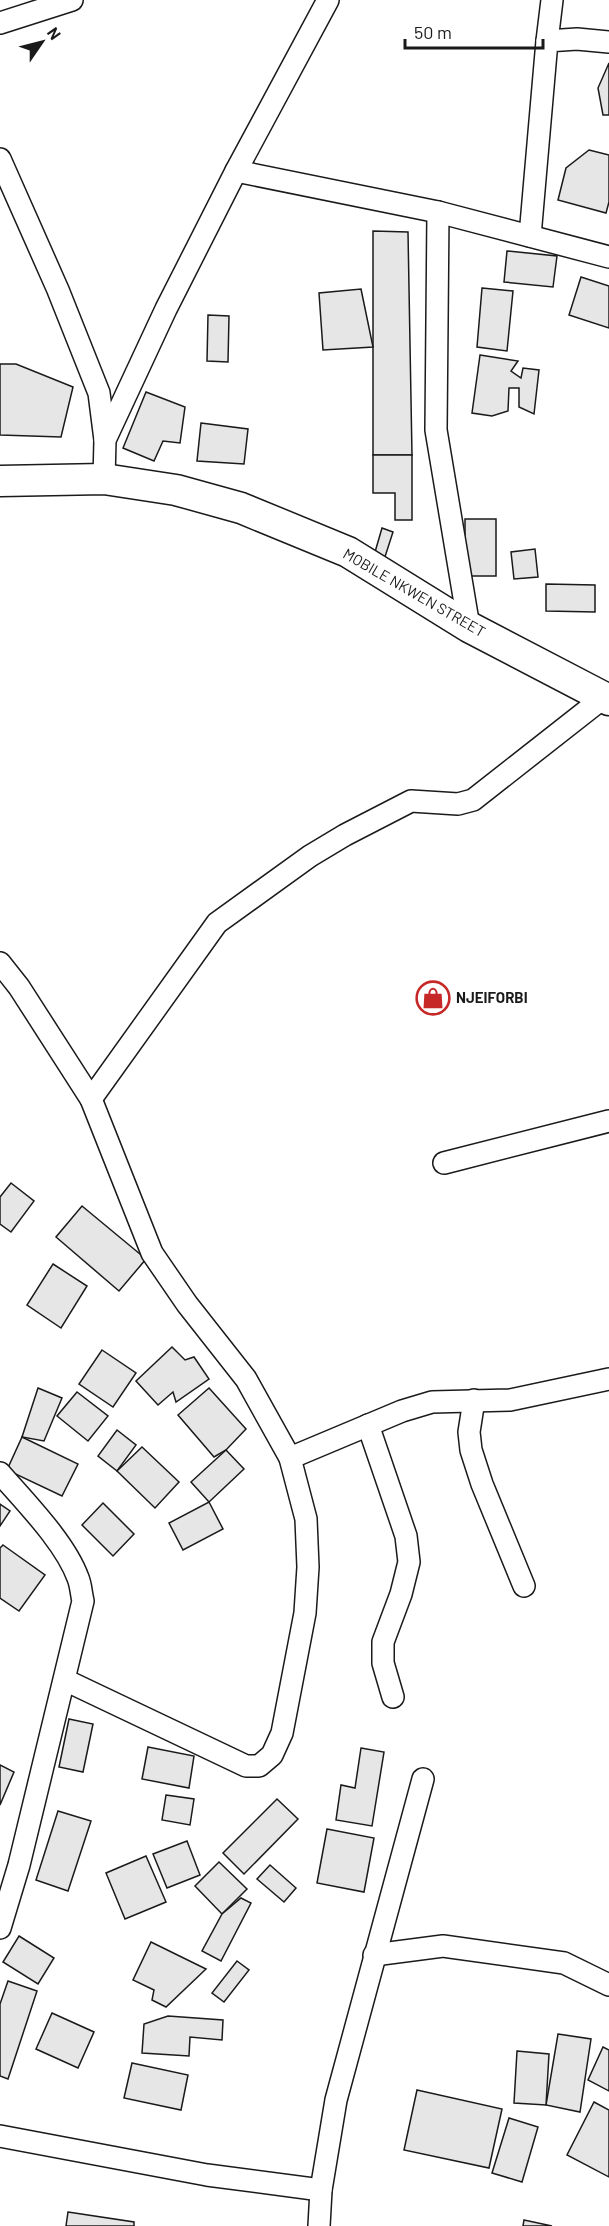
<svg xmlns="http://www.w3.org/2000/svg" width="609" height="2226" font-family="Barlow,sans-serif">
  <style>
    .building { fill: #e6e6e6; stroke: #1a1a1a; stroke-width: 1.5 }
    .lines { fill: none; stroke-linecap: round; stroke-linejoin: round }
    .minor-casing { stroke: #1a1a1a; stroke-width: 24 }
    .highway-casing { stroke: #1a1a1a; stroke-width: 33 }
    .minor { stroke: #fff; stroke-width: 21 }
    .highway { stroke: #fff; stroke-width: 30 }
    .labels { text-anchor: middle; stroke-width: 4.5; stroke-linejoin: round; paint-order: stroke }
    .street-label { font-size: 15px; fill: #1a1a1a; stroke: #fff }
    .poi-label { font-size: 15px; font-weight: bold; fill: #1a1a1a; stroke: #fff; text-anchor: start }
  </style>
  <rect width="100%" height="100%" fill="#fff"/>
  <g class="building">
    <path d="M609,63V115H603L598,88Z"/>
    <path d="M589,150L609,155V202L606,213L558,200L566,168Z"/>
    <path d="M373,231L408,232L412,455H373Z"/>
    <path d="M507,251L557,256L553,287L504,282Z"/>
    <path d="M581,277L609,286V328L569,315Z"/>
    <path d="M482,288L513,291L507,351L477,347Z"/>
    <path d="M361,289L373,347L323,350L319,293Z"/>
    <path d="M208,315L229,316L228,362L207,361Z"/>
    <path d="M480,355L518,361L511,371L521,378L523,368L539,370L534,414L519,407V388H509L508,411L492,416L472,413Z"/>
    <path d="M0,364H16L73,387L61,437L0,435Z"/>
    <path d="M146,392L185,407L180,443L163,441L154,461L123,448Z"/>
    <path d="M201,423L248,429L244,464L197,461Z"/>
    <path d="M373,455H412V520H395V493H373Z"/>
    <rect x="465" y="519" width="31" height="57"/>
    <path d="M382,528L393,532L382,566L373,559Z"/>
    <path d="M535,549L538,577L514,579L511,552Z"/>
    <path d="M546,584L595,585V612L546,611Z"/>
    <path d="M11,1183L34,1201L11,1232L0,1224V1197Z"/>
    <path d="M82,1206L146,1259L119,1291L56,1237Z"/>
    <path d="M53,1264L87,1286L61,1328L27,1305Z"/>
    <path d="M172,1347L185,1360L194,1357L209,1379L176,1402L173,1392L158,1405L136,1381Z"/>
    <path d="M102,1350L136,1373L113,1407L79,1384Z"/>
    <path d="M38,1388L62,1398L44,1441L22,1437Z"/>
    <path d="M209,1388L246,1429L226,1450L214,1457L178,1415Z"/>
    <path d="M77,1392L108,1416L88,1441L57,1416Z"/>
    <path d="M117,1430L136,1445L117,1471L98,1456Z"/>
    <path d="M22,1437L78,1464L62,1496L7,1470Z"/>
    <path d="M142,1447L179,1482L155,1508L117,1471Z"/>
    <path d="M226,1450L244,1469L209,1502L191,1482Z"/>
    <path d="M209,1502L223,1529L183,1550L169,1523Z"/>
    <path d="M103,1503L134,1534L113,1556L82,1525Z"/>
    <path d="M0,1504L10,1511L0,1526Z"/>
    <path d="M3,1545L45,1575L19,1611L0,1598V1548Z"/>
    <path d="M69,1719L93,1724L83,1772L59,1767Z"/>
    <path d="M148,1747L194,1756L189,1788L142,1779Z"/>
    <path d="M361,1748L384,1752L372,1826L336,1820L341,1785L355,1788Z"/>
    <path d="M0,1765L14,1772L0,1805Z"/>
    <path d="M166,1795L194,1799L190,1825L162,1820Z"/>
    <path d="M277,1799L298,1819L244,1874L223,1853Z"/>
    <path d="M58,1811L91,1821L68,1891L36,1880Z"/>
    <path d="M327,1829L374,1838L364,1892L317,1883Z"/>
    <path d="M187,1841L200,1875L167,1888L153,1854Z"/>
    <path d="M146,1856L166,1902L125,1919L106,1873Z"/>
    <path d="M219,1862L247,1889L222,1914L195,1886Z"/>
    <path d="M270,1865L296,1888L284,1902L257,1879Z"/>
    <path d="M241,1898L251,1903L221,1961L202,1951L222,1914Z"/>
    <path d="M19,1936L54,1958L38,1984L3,1962Z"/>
    <path d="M151,1942L206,1969L166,2007L152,2000L154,1990L133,1980Z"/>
    <path d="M237,1961L249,1970L224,2002L212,1993Z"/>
    <path d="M8,1981L37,1991L8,2079L0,2076V2004Z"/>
    <path d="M52,2013L94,2032L78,2068L36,2049Z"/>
    <path d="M168,2016L223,2020L222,2040L190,2037L189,2056L142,2053L144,2024Z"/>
    <path d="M558,2034L591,2039L580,2112L546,2105Z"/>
    <path d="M603,2047L609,2050V2091L588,2080Z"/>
    <path d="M517,2051L549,2054L546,2105L514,2103Z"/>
    <path d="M132,2063L188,2075L181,2110L124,2098Z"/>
    <path d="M417,2090L502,2109L489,2168L404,2150Z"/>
    <path d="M594,2102L609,2110V2177L567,2155Z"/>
    <path d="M509,2118L538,2127L522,2182L492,2173Z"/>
    <path d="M68,2212L134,2222V2226H66Z"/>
    <path d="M524,2220L552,2226H523Z"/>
  </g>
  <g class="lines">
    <g class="minor-casing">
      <g id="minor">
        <path d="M0,23L72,0"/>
        <path d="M547,41L552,0"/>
        <path d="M0,159L58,290L99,393L105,440"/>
        <path d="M236,171L438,212L609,257"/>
        <path d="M438,212L436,430L469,627"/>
        <path d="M530,236L547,41L577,39L609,42"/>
        <path d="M104,479L105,440L166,309L236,171L328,0"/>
        <path d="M0,963L19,987L91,1099L152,1253L187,1304L246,1379L290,1458L306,1519L308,1567L305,1613L282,1733L272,1755L259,1766H246L65,1680"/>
        <path d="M91,1099L217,923L310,856L345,835L411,801L458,804L473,800L603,698"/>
        <path d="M444,1163L609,1121"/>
        <path d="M474,1400L469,1432L471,1450L482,1484L524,1586"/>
        <path d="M368,1425L406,1536L409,1562L401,1594L383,1642V1663L393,1697"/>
        <path d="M290,1458L402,1411L432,1402L510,1400L609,1379"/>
        <path d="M0,1473C25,1502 65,1542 78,1578C81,1585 81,1593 83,1601L19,1865L0,1928"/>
        <path d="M374,1955L443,1946L564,1963L609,1985"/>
        <path d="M0,2136L207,2175L321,2190"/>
        <path d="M319,2226L321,2190L336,2100L423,1779"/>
      </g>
    </g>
    <g class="highway-casing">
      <path id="highway" d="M0,481L104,479L176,490L241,508L348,552L469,627L609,700"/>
    </g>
    <use href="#minor" class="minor"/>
    <use href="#highway" class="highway"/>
  </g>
  <defs>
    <g id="shop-ring" transform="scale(1.725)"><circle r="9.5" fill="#fff" stroke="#c62828" stroke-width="1.5"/><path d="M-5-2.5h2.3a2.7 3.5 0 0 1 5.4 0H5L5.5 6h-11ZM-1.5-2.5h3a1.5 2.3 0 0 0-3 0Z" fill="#c62828"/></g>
  </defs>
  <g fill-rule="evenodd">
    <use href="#shop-ring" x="433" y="998"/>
  </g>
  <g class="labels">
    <g class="street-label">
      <text transform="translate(414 593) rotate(30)" y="5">MOBILE NKWEN STREET</text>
    </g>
    <g class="poi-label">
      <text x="456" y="1003">NJEIFORBI</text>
    </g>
  </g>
  <g transform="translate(42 42) rotate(55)" stroke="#ffffff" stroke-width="4.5" paint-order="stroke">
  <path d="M0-4.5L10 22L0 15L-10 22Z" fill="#1a1a1a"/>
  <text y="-9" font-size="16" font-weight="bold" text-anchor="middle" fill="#1a1a1a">N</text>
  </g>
  <path d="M405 39v9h138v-9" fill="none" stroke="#1a1a1a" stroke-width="3"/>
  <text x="414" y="39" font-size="18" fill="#1a1a1a" stroke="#ffffff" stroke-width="4.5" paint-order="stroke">50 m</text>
</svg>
